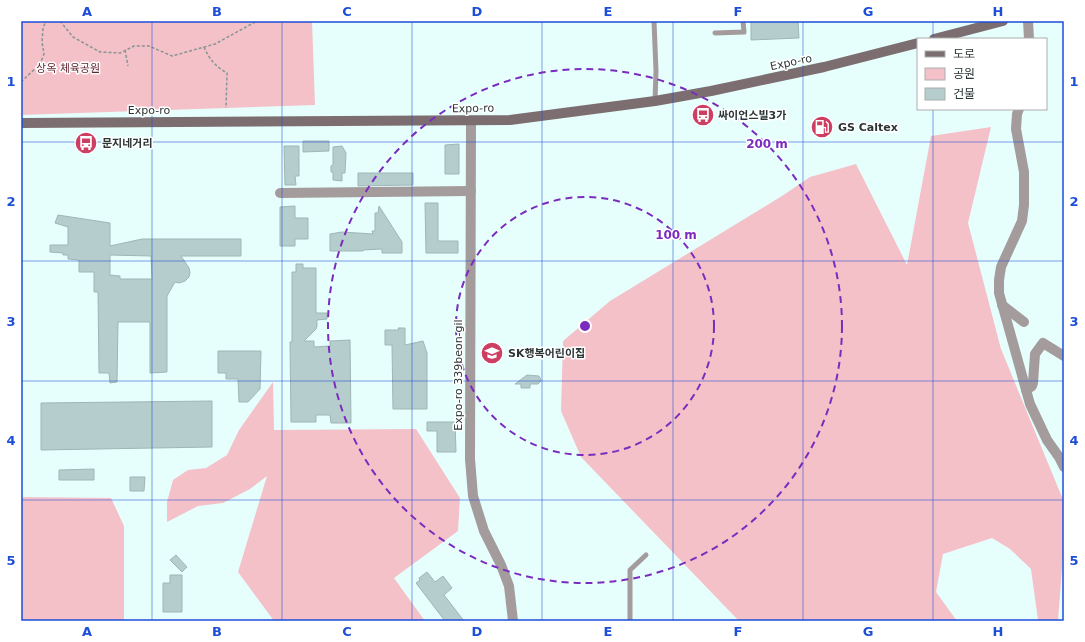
<svg xmlns="http://www.w3.org/2000/svg" width="1085" height="642" font-family="'DejaVu Sans','Noto Sans KR',sans-serif">
  <style>
    .green { fill: #f4c1c8 }
    .building { fill: #b5cdcc; stroke: #9fb6b5; fill-rule: evenodd }
    .lines { fill: none; stroke-linecap: round; stroke-linejoin: round }
    .path { stroke: #859594; stroke-width: 1.5; stroke-dasharray: 3 2; stroke-linecap: butt }
    .service { stroke: #a49b9c; stroke-width: 5 }
    .minor { stroke: #a49b9c; stroke-width: 10 }
    .secondary { stroke: #7c6e70; stroke-width: 10 }
    .grid { fill: none; stroke: #1d4ed8; stroke-width: 1; stroke-opacity: 0.55 }
    .ring { fill: none; stroke: #7b2cbf; stroke-width: 2; stroke-dasharray: 7 5 }
    .labels { text-anchor: middle; stroke-width: 3; stroke-linejoin: round; paint-order: stroke }
    .street-label { font-size: 11px; fill: #2c3535; stroke: #fff }
    .park-label { font-size: 11px; fill: #622532; stroke: #fff }
    .poi-label { font-size: 11px; font-weight: bold; fill: #2c3535; stroke: #fff; text-anchor: start }
    .centre { fill: #7b2cbf; stroke: #fff; stroke-width: 2 }
    .ring-label { font-size: 12px; text-anchor: middle; font-weight: bold; fill: #7b2cbf; stroke: #fff; stroke-width: 3; stroke-linejoin: round; paint-order: stroke }
    .neatline { fill: none; stroke: #1d4ed8; stroke-width: 1.5 }
    .grid-label { font-size: 13px; text-anchor: middle; font-weight: bold; fill: #1d4ed8 }
  </style>
  <rect width="100%" height="100%" fill="#e6fffd"/>
  <g class="green">
    <path d="M21,21H312L315,105L21,115Z"/>
    <path d="M991,127L968,223L1001,349L1064,502V541L1058,621L1038,620L1031,569L1010,549L992,538L943,554L936,592L957,621H739L581,457L561,411L563,341L610,301L782,196L810,177L856,164L907,265L931,136Z"/>
    <path d="M273,382L274,430L416,429L460,498L458,531L394,578L425,621H274L238,572L267,476L250,489L223,503L198,506L167,522V502L173,480L188,470L206,468L227,455L239,430Z"/>
    <path d="M21,497L111,498L124,526V621H21Z"/>
  </g>
  <g class="building">
    <path d="M751,21H798L799,38L751,40Z"/>
    <path d="M303,141H329V151L303,152Z"/>
    <path d="M459,144V174H445V145Z"/>
    <path d="M284,146H299V176H295L296,185H285Z"/>
    <path d="M342,146L346,153L345,173H342V181L333,180V172H331V166L333,165V147Z"/>
    <path d="M358,173H413V185L358,186Z"/>
    <path d="M425,203H438V241H458V253H426Z"/>
    <path d="M295,206V218H308V239H295V246H280V207Z"/>
    <path d="M379,206L402,242V253H382V249L363,250V251H330V234L342,232L373,234L372,231H375V213H378Z"/>
    <path d="M58,215L110,223V246L142,239H241V256H181L189,268L190,273L189,277L185,281L179,283L175,282L167,296V372L150,373V322H118L117,382L110,383L109,373H99L98,292H94V272H79V260L68,259V255H63V253L50,252V245H68V227L55,223ZM110,255L151,256L152,279H120V276L110,275Z"/>
    <path d="M296,264H303V268H316V313H327V319L317,320V326L316,329L304,341H314V347L330,346V341L350,340L351,423H331L330,415H316V422H291L290,342H292V272H296Z"/>
    <path d="M398,328H405V345L423,341L427,353V409H393L392,345H385V330H399Z"/>
    <path d="M218,351H261L260,389L248,402H239L238,379H226V373H218Z"/>
    <path d="M527,375L539,376L541,380L540,382L538,384H530V388H521V384H515Z"/>
    <path d="M212,401V447L41,450V403Z"/>
    <path d="M427,422H455L456,452H437V431H427Z"/>
    <path d="M94,469V480H59V470Z"/>
    <path d="M130,477H145L144,491H130Z"/>
    <path d="M176,555L187,567L182,572L170,560Z"/>
    <path d="M427,572L435,582L443,576L452,588L444,595L464,621H445L416,583L420,580L419,578Z"/>
    <path d="M170,575H182V612H163V583H170Z"/>
  </g>
  <g class="lines">
    <g class="path">
      <path d="M60,21L73,37L100,52L120,53L134,46H149L172,56L215,44L257,21"/>
      <path d="M204,47C209,59 216,67 227,73L226,108"/>
      <path d="M125,50L128,66"/>
      <path d="M21,82L40,64L44,54L42,42L43,28L46,21"/>
    </g>
    <g class="service">
      <path d="M654,21L656,71L655,101"/>
      <path d="M715,33L744,32L743,21"/>
      <path d="M630,621V570L646,555"/>
    </g>
    <g class="minor">
      <path d="M1028,21L1029,39"/>
      <path d="M1019,109L1017,114L1016,129L1024,172V205L1022,221L1001,267L999,280V293L1030,404L1047,440L1059,457L1064,467"/>
      <path d="M471,121L470,459L473,496L484,531L501,565L509,586L513,621"/>
      <path d="M280,193L471,191"/>
      <path d="M1002,305L1024,322"/>
      <path d="M1026,390L1032,386L1033,383L1035,354L1043,343L1064,356"/>
    </g>
    <g class="secondary">
      <path d="M934,39L1003,21"/>
      <path d="M21,123L510,120L655,101L711,91L824,67L918,43"/>
    </g>
  </g>
  <path class="grid" d="M152,21V621M282,21V621M412,21V621M542,21V621M673,21V621M803,21V621M933,21V39M933,109V621M21,142H1064M21,261H1064M21,381H1064M21,500H1064"/>
  <g class="ring">
    <circle cx="585" cy="326" r="129"/>
    <circle cx="585" cy="326" r="257"/>
  </g>
  <defs>
    <g id="bus-disc" transform="scale(1.15)"><circle r="9.5" fill="#cd3e63" stroke="#fff"/><path d="M-5-6H5V4H4V6H2V4H-2V6H-4V4H-5ZM-3.5-4V0h7V-4ZM-3.5 1.2v1.5H-2V1.2ZM2 1.2v1.5H3.5V1.2Z" fill="#fff"/></g>
    <g id="fuel-disc" transform="scale(1.15)"><circle r="9.5" fill="#cd3e63" stroke="#fff"/><path d="M-5.5-6h7V0h2V4h1.3V-2.5L3-4.5l.8-.8L6-3V5H2.5V1h-1V6h-7ZM-4.2-4.7v3.2H.2V-4.7Z" fill="#fff"/></g>
    <g id="school-disc" transform="scale(1.15)"><circle r="9.5" fill="#cd3e63" stroke="#fff"/><path d="M0-5L7-2L0 1L-7-2ZM-4 1L0 2.5L4 1V4Q0 6-4 4Z" fill="#fff"/></g>
  </defs>
  <g fill-rule="evenodd">
    <use href="#bus-disc" x="703" y="115"/>
    <use href="#fuel-disc" x="822" y="127"/>
    <use href="#bus-disc" x="86" y="143"/>
    <use href="#school-disc" x="492" y="353"/>
  </g>
  <g class="labels">
    <g class="street-label">
      <text transform="translate(791 62) rotate(-12)" y="4">Expo-ro</text>
      <text transform="translate(473 108) rotate(-1)" y="4">Expo-ro</text>
      <text x="149" y="114">Expo-ro</text>
      <text transform="translate(458 375) rotate(-90)" y="4">Expo-ro 339beon-gil</text>
    </g>
    <g class="park-label">
      <text x="68" y="72">상옥 체육공원</text>
    </g>
    <g class="poi-label">
      <text x="718" y="119">싸이언스빌3가</text>
      <text x="838" y="131">GS Caltex</text>
      <text x="102" y="147">문지네거리</text>
      <text x="508" y="357">SK행복어린이집</text>
    </g>
  </g>
  <circle cx="585" cy="326" r="6" class="centre"/>
  <g class="ring-label">
    <text x="767" y="148">200 m</text>
    <text x="676" y="239">100 m</text>
  </g>
  <rect width="1085" height="642" fill="none" stroke="#ffffff" stroke-width="44"/>
  <rect x="917" y="38" width="130" height="72" fill="#ffffff" stroke="#abaeae"/>
  <rect x="925" y="51" width="20" height="6" fill="#7c6e70" stroke="#abaeae"/>
  <text x="953" y="58" font-size="12" fill="#2c3535">도로</text>
  <rect x="925" y="68" width="20" height="12" fill="#f4c1c8" stroke="#abaeae"/>
  <text x="953" y="78" font-size="12" fill="#2c3535">공원</text>
  <rect x="925" y="88" width="20" height="12" fill="#b5cdcc" stroke="#abaeae"/>
  <text x="953" y="98" font-size="12" fill="#2c3535">건물</text>
  <rect x="22" y="22" width="1041" height="598" class="neatline"/>
  <g class="grid-label">
    <text x="87" y="16">A</text>
    <text x="217" y="16">B</text>
    <text x="347" y="16">C</text>
    <text x="477" y="16">D</text>
    <text x="608" y="16">E</text>
    <text x="738" y="16">F</text>
    <text x="868" y="16">G</text>
    <text x="998" y="16">H</text>
    <text x="11" y="86">1</text>
    <text x="1074" y="86">1</text>
    <text x="11" y="206">2</text>
    <text x="1074" y="206">2</text>
    <text x="11" y="326">3</text>
    <text x="1074" y="326">3</text>
    <text x="11" y="445">4</text>
    <text x="1074" y="445">4</text>
    <text x="11" y="565">5</text>
    <text x="1074" y="565">5</text>
    <text x="87" y="636">A</text>
    <text x="217" y="636">B</text>
    <text x="347" y="636">C</text>
    <text x="477" y="636">D</text>
    <text x="608" y="636">E</text>
    <text x="738" y="636">F</text>
    <text x="868" y="636">G</text>
    <text x="998" y="636">H</text>
  </g>
</svg>
